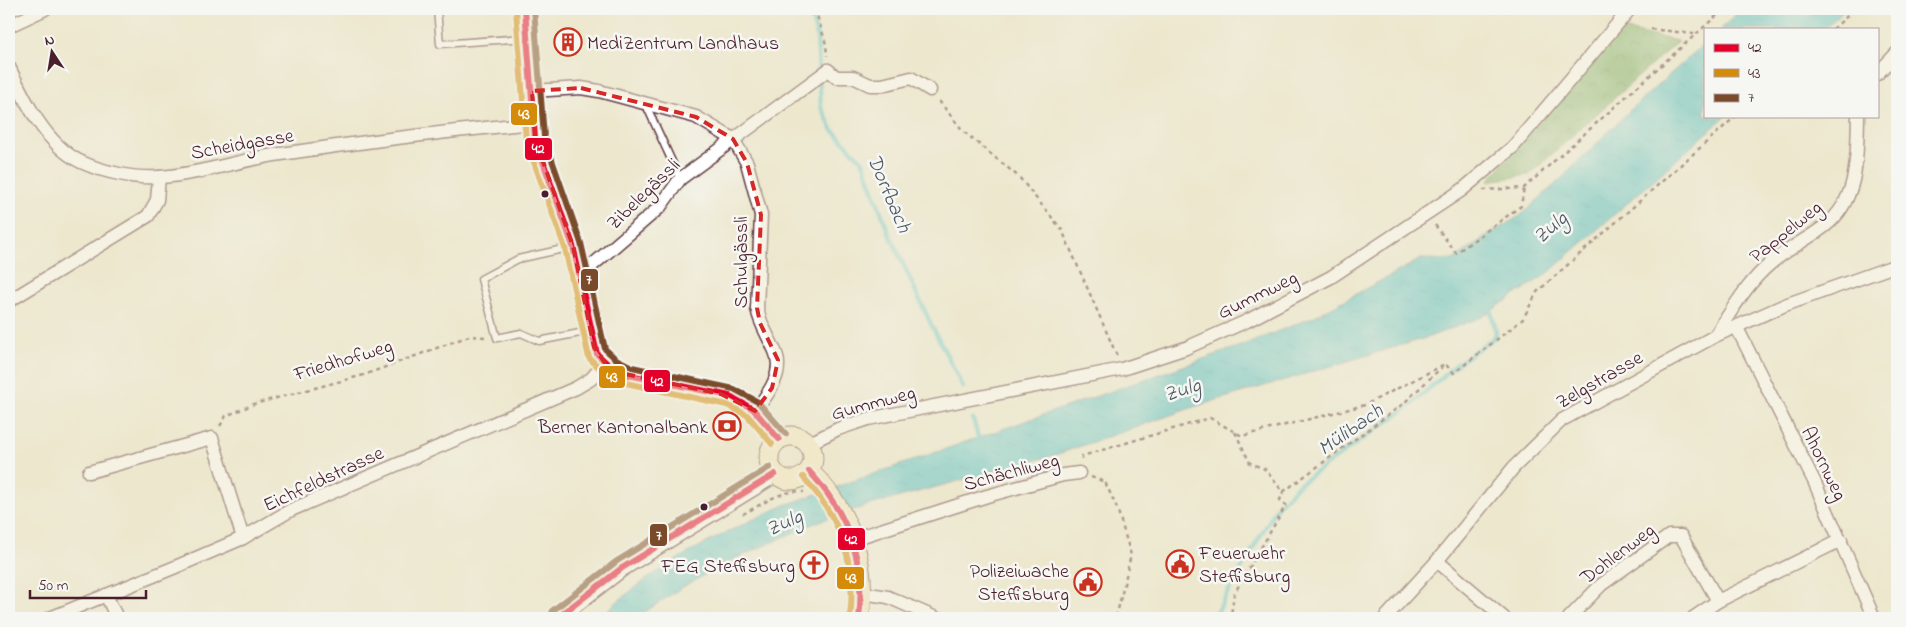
<svg xmlns="http://www.w3.org/2000/svg" width="1906" height="627" font-family="'Indie Flower',sans-serif">
  <style>
    .forest { fill: url(#forest-crowns); stroke: #64684a }
    .water { fill: url(#water-ripples); stroke: #50707c }
    .lines { fill: none; stroke-linecap: round; stroke-linejoin: round }
    .stream { stroke: #55c2cc; stroke-width: 4.5 }
    .service-casing { stroke: #623d43; stroke-width: 9 }
    .minor-casing { stroke: #623d43; stroke-width: 15 }
    .tertiary-casing { stroke: #623d43; stroke-width: 19 }
    .secondary-casing { stroke: #623d43; stroke-width: 21 }
    .path { stroke: #623d43; stroke-width: 2.5; stroke-dasharray: 4 4; stroke-linecap: butt }
    .service { stroke: #fff; stroke-width: 6 }
    .minor { stroke: #fff; stroke-width: 12 }
    .tertiary { stroke: #fff; stroke-width: 16 }
    .secondary { stroke: #f7e8c3; stroke-width: 19 }
    .bus-1-casing { stroke: #f6f6f2; stroke-width: 10 }
    .bus-2-casing { stroke: #f6f6f2; stroke-width: 10 }
    .bus-3-casing { stroke: #f6f6f2; stroke-width: 10 }
    .bus-1 { stroke: #e4002b; stroke-width: 6 }
    .bus-2 { stroke: #d48b09; stroke-width: 6 }
    .bus-3 { stroke: #7a4b2a; stroke-width: 6 }
    .marked { fill: none; stroke: #d62828; stroke-width: 4; stroke-dasharray: 10 6; stroke-linejoin: round }
    .bus-dot { fill: #4a1f2b; stroke: #f6f6f2; stroke-width: 2 }
    .labels { text-anchor: middle; stroke-width: 5; stroke-linejoin: round; paint-order: stroke }
    .poi-label { font-size: 20px; fill: #4a1f2b; stroke: #f6f6f2; text-anchor: end }
    .street-label { font-size: 20px; fill: #4a1f2b; stroke: #f6f6f2 }
    .water-label { font-size: 21px; font-style: italic; fill: #4e5863; stroke: #f6f6f2 }
    .line-badge { stroke: #f6f6f2; stroke-width: 2 }
    .badge-label { font-size: 14px; text-anchor: middle; font-weight: bold; fill: #fff }
  </style>
  <defs>
    <pattern id="forest-crowns" width="20" height="18" patternUnits="userSpaceOnUse" patternTransform="scale(1.25)"><rect width="20" height="18" fill="#7eb06a"/><path d="M2 6a3 3 0 1 1 6 0M12 15a3 3 0 1 1 6 0" fill="none" stroke="#698f57"/></pattern>
    <pattern id="water-ripples" width="26" height="14" patternUnits="userSpaceOnUse" patternTransform="scale(1.25)"><rect width="26" height="14" fill="#55c2cc"/><path d="M2 4q2-2 4 0t4 0M15 11q2-2 4 0t4 0" fill="none" stroke="#4ca6af"/></pattern>
  </defs>
  <rect width="100%" height="100%" fill="#f6f6f2"/>
  <filter id="ink" filterUnits="userSpaceOnUse"><feTurbulence type="fractalNoise" baseFrequency=".02" numOctaves="2"/><feDisplacementMap in="SourceGraphic" scale="10" xChannelSelector="R" yChannelSelector="G"/><feConvolveMatrix kernelMatrix="1 2 1 2 8 2 1 2 1" color-interpolation-filters="sRGB"/></filter>
  <filter id="wash" filterUnits="userSpaceOnUse"><feTurbulence type="fractalNoise" baseFrequency=".0096" numOctaves="4" result="noise"/><feDisplacementMap in="SourceGraphic" scale="20" xChannelSelector="R" yChannelSelector="G"/><feGaussianBlur stdDeviation="1.12" result="paint"/><feColorMatrix in="noise" values="0 0 0 0 0 0 0 0 0 0 0 0 0 0 0 0 0 1.4 0 .05"/><feComposite in="paint" operator="in"/></filter>
  <g filter="url(#wash)">
    <rect width="100%" height="100%" fill="#ede7ce"/>
    <path class="forest" d="M1622,29L1678,41L1529,175L1488,181Z"/>
    <g class="water">
      <path d="M1741,9H1846L1824,29H1721Z"/>
      <path d="M1705,43V116H1726L1547,274L1482,317L1429,337L1197,406L1058,454L866,506L817,522L726,563L681,588L636,618H599C653,567 718,535 785,505L1252,342L1313,317L1421,259L1453,260L1489,234L1520,216L1562,178L1627,113Z"/>
    </g>
    <g class="lines">
      <g class="stream">
        <path d="M809,9L817,36L821,107L832,129L863,162L888,231L929,320L963,387"/>
        <path d="M973,419L980,444"/>
        <path d="M1215,618L1224,599L1277,507L1299,484L1407,408L1457,364L1495,337L1496,333L1490,306"/>
      </g>
    </g>
  </g>
  <g filter="url(#ink)">
    <g class="lines">
      <g class="service-casing">
        <g id="service">
          <path d="M437,9L440,44L525,38"/>
          <path d="M646,105L680,179"/>
          <path d="M572,247L518,259L481,279L497,338L521,333L539,341L590,331"/>
        </g>
      </g>
      <g class="minor-casing">
        <g id="minor">
          <path d="M9,26L45,9"/>
          <path d="M9,67C25,101 46,145 81,162C103,172 135,179 159,177C197,175 237,161 274,155C360,142 448,131 534,123"/>
          <path d="M1877,74L1897,53"/>
          <path d="M532,91L581,88L599,91L696,117L733,139L747,163L761,215L757,308C760,325 768,335 775,351C785,373 768,394 755,411"/>
          <path d="M581,275L660,207L680,179L828,70L836,77H853L870,85H882L911,78L930,90"/>
          <path d="M9,301L148,216L157,200L159,177"/>
          <path d="M1737,328L1814,481L1874,618"/>
          <path d="M1715,336C1732,310 1747,283 1771,263C1787,249 1808,239 1825,226C1859,200 1857,155 1858,116"/>
          <path d="M808,444L838,429L868,419L1122,369L1186,348L1247,321L1331,277L1462,190L1513,147L1630,9"/>
          <path d="M89,472L212,438L243,538"/>
          <path d="M853,539L987,496L1063,475L1079,473"/>
          <path d="M1437,561L1504,618"/>
          <path d="M863,593L888,597L936,618"/>
          <path d="M106,595L117,618"/>
          <path d="M50,618L173,568L243,538L291,510L576,388L591,379L605,363"/>
          <path d="M1385,618L1437,561L1514,467L1562,420L1715,336L1785,305L1897,265"/>
          <path d="M1569,618L1601,585L1669,536H1681L1718,601"/>
          <path d="M1693,618L1718,601L1841,540"/>
        </g>
      </g>
      <g class="tertiary-casing">
        <path id="tertiary" d="M557,618L622,568L775,474"/>
      </g>
      <g class="secondary-casing">
        <g id="secondary">
          <path d="M525,9L535,139L573,246L597,354C631,394 704,377 748,405C761,414 770,427 779,439"/>
          <circle cx="791" cy="458" r="22"/>
          <path d="M809,471C848,508 869,565 859,618"/>
        </g>
      </g>
      <g class="path">
        <path d="M815,9L826,44L827,56"/>
        <path d="M1651,29L1694,34"/>
        <path d="M1833,29L1855,9"/>
        <path d="M939,101L964,132L1019,177L1062,230L1117,356"/>
        <path d="M1483,190L1524,188L1724,9"/>
        <path d="M1435,225L1456,253L1521,206L1524,188"/>
        <path d="M1446,365L1454,373L1523,319L1537,292L1736,116"/>
        <path d="M220,426L226,416L254,404L364,375L469,336L485,337"/>
        <path d="M1235,432L1250,463L1265,469L1283,492L1403,404L1442,367"/>
        <path d="M1082,459V456L1210,418L1242,436L1365,405L1445,364"/>
        <path d="M1091,477L1105,482L1117,508L1131,555L1116,618"/>
        <path d="M743,514C761,505 783,488 804,492"/>
        <path d="M1190,614L1200,618"/>
        <path d="M1220,618L1221,615H1231L1234,594L1286,505L1280,500L1283,492"/>
      </g>
      <use href="#service" class="service"/>
      <use href="#minor" class="minor"/>
      <use href="#tertiary" class="tertiary"/>
      <use href="#secondary" class="secondary"/>
      <g class="bus-1-casing">
        <g id="bus-1">
          <path d="M525,9L535,139L573,246L597,354L611,367L629,375L730,396L753,409L779,439"/>
          <path d="M809,471C848,513 866,561 859,618"/>
          <path d="M557,618L622,568L775,474"/>
        </g>
      </g>
      <g class="bus-2-casing">
        <g id="bus-2">
          <path d="M516,10L526,140L565,248L589,358L606,374L626,383L727,405L747,415L772,444"/>
          <path d="M803,477C840,517 857,562 850,617"/>
        </g>
      </g>
      <g class="bus-3-casing">
        <g id="bus-3">
          <path d="M534,9L544,137L581,243L605,349L616,359L632,367L734,389L758,402L786,434"/>
          <path d="M552,611L617,561L770,467"/>
        </g>
      </g>
      <use href="#bus-1" class="bus-1"/>
      <use href="#bus-2" class="bus-2"/>
      <use href="#bus-3" class="bus-3"/>
    </g>
  </g>
  <path d="M0 0H1906V627H0ZM581,88L696,117L733,139L747,163L761,215L757,308L760,323L778,360L772,388L755,411L721,394L625,374L605,363L594,347L573,246L535,139L532,91Z" fill="#ede7ce" fill-opacity=".55" fill-rule="evenodd"/>
  <path class="marked" d="M581,88L696,117L733,139L747,163L761,215L757,308L760,323L778,360L772,388L755,411L721,394L625,374L605,363L594,347L573,246L535,139L532,91Z"/>
  <defs>
    <g id="building-ring" transform="scale(1.4375)"><circle r="9.5" fill="#f6f6f2" stroke="#c8321e" stroke-width="1.5"/><path d="M-4-6H4V6H1V3H-1V6H-4ZM-2.5-4.3h1.7v1.8h-1.7ZM.8-4.3h1.7v1.8H.8ZM-2.5-1h1.7V.8h-1.7ZM.8-1h1.7V.8H.8Z" fill="#c8321e"/></g>
    <g id="bank-ring" transform="scale(1.4375)"><circle r="9.5" fill="#f6f6f2" stroke="#c8321e" stroke-width="1.5"/><path d="M-6-4H6V4H-6ZM0-2.3a2.3 2.3 0 1 0 0 4.6a2.3 2.3 0 1 0 0-4.6Z" fill="#c8321e"/></g>
    <g id="civic-ring" transform="scale(1.4375)"><circle r="9.5" fill="#f6f6f2" stroke="#c8321e" stroke-width="1.5"/><path d="M-.6-6.5H3V-4.5H.6V-3L4-1V1h2V6H-6V1h2V-1L-.6-3ZM-1.2 2.5V6h2.4V2.5Z" fill="#c8321e"/></g>
    <g id="church-ring" transform="scale(1.4375)"><circle r="9.5" fill="#f6f6f2" stroke="#c8321e" stroke-width="1.5"/><path d="M-1.2-6h2.4v3.5h3.3v2.4h-3.3V6h-2.4V-.1h-3.3v-2.4h3.3Z" fill="#c8321e"/></g>
  </defs>
  <g fill-rule="evenodd">
    <use href="#building-ring" x="568" y="42"/>
    <use href="#bank-ring" x="727" y="426"/>
    <use href="#civic-ring" x="1180" y="564"/>
    <use href="#church-ring" x="814" y="565"/>
    <use href="#civic-ring" x="1088" y="582"/>
  </g>
  <g class="bus-dot">
    <circle cx="545" cy="194" r="4.5"/>
    <circle cx="704" cy="507" r="4.5"/>
  </g>
  <g class="labels">
    <g class="poi-label">
      <text x="587" y="49" text-anchor="start">MediZentrum Landhaus</text>
      <text x="708" y="433">Berner Kantonalbank</text>
      <text x="1199" y="559" text-anchor="start">Feuerwehr<tspan x="1199" dy="23">Steffisburg</tspan></text>
      <text x="795" y="572">FEG Steffisburg</text>
      <text x="1069" y="577">Polizeiwache<tspan x="1069" dy="23">Steffisburg</tspan></text>
    </g>
    <g class="street-label">
      <text transform="translate(242 143) rotate(-10)" y="7">Scheidgasse</text>
      <text transform="translate(643 193) rotate(-44)" y="7">Zibelegässli</text>
      <text transform="translate(1785 231) rotate(-39)" y="7">Pappelweg</text>
      <text transform="translate(740 262) rotate(-90)" y="7">Schulgässli</text>
      <text transform="translate(1257 294) rotate(-26)" y="7">Gummweg</text>
      <text transform="translate(343 359) rotate(-17)" y="7">Friedhofweg</text>
      <text transform="translate(1599 379) rotate(-30)" y="7">Zelgstrasse</text>
      <text transform="translate(873 402) rotate(-15)" y="7">Gummweg</text>
      <text transform="translate(1825 463) rotate(64)" y="7">Ahornweg</text>
      <text transform="translate(1011 471) rotate(-15)" y="7">Schächliweg</text>
      <text transform="translate(323 478) rotate(-25)" y="7">Eichfeldstrasse</text>
      <text transform="translate(1617 553) rotate(-37)" y="7">Dohlenweg</text>
    </g>
    <g class="water-label">
      <text transform="translate(890 193) rotate(67)" y="7">Dorfbach</text>
      <text transform="translate(1550 227) rotate(-41)" y="7">Zulg</text>
      <text transform="translate(1182 389) rotate(-18)" y="7">Zulg</text>
      <text transform="translate(1350 429) rotate(-35)" y="7">Mülibach</text>
      <text transform="translate(784 522) rotate(-24)" y="7">Zulg</text>
    </g>
  </g>
  <g class="line-badge">
    <rect x="510" y="102" width="28" height="24" rx="5" fill="#d48b09"/>
    <rect x="524" y="137" width="29" height="24" rx="5" fill="#e4002b"/>
    <rect x="580" y="268" width="19" height="24" rx="5" fill="#7a4b2a"/>
    <rect x="598" y="365" width="28" height="24" rx="5" fill="#d48b09"/>
    <rect x="643" y="369" width="28" height="24" rx="5" fill="#e4002b"/>
    <rect x="649" y="523" width="19" height="24" rx="5" fill="#7a4b2a"/>
    <rect x="837" y="527" width="29" height="24" rx="5" fill="#e4002b"/>
    <rect x="836" y="566" width="29" height="24" rx="5" fill="#d48b09"/>
  </g>
  <g class="badge-label">
    <text x="524" y="119">43</text>
    <text x="538" y="153">42</text>
    <text x="589" y="284">7</text>
    <text x="612" y="382">43</text>
    <text x="657" y="386">42</text>
    <text x="659" y="540">7</text>
    <text x="851" y="544">42</text>
    <text x="851" y="583">43</text>
  </g>
  <rect width="1906" height="627" fill="none" stroke="#f6f6f2" stroke-width="30"/>
  <rect x="1704" y="28" width="175" height="90" fill="#f6f6f2" stroke="#b1a0a2"/>
  <rect x="1714" y="44" width="25" height="8" fill="#e4002b" stroke="#b1a0a2"/>
  <text x="1748" y="52" font-size="15" fill="#4a1f2b">42</text>
  <rect x="1714" y="69" width="25" height="8" fill="#d48b09" stroke="#b1a0a2"/>
  <text x="1748" y="78" font-size="15" fill="#4a1f2b">43</text>
  <rect x="1714" y="94" width="25" height="8" fill="#7a4b2a" stroke="#b1a0a2"/>
  <text x="1748" y="102" font-size="15" fill="#4a1f2b">7</text>
  <g transform="translate(52 52) rotate(348)" stroke="#f6f6f2" stroke-width="4" paint-order="stroke">
  <path d="M0-4L9 19L0 12L-9 19Z" fill="#4a1f2b"/>
  <text y="-8" font-size="14" font-weight="bold" text-anchor="middle" fill="#4a1f2b">N</text>
  </g>
  <path d="M30 590v8h116v-8" fill="none" stroke="#4a1f2b" stroke-width="2.5"/>
  <text x="38" y="590" font-size="15" fill="#4a1f2b" stroke="#f6f6f2" stroke-width="4" paint-order="stroke">50 m</text>
</svg>
